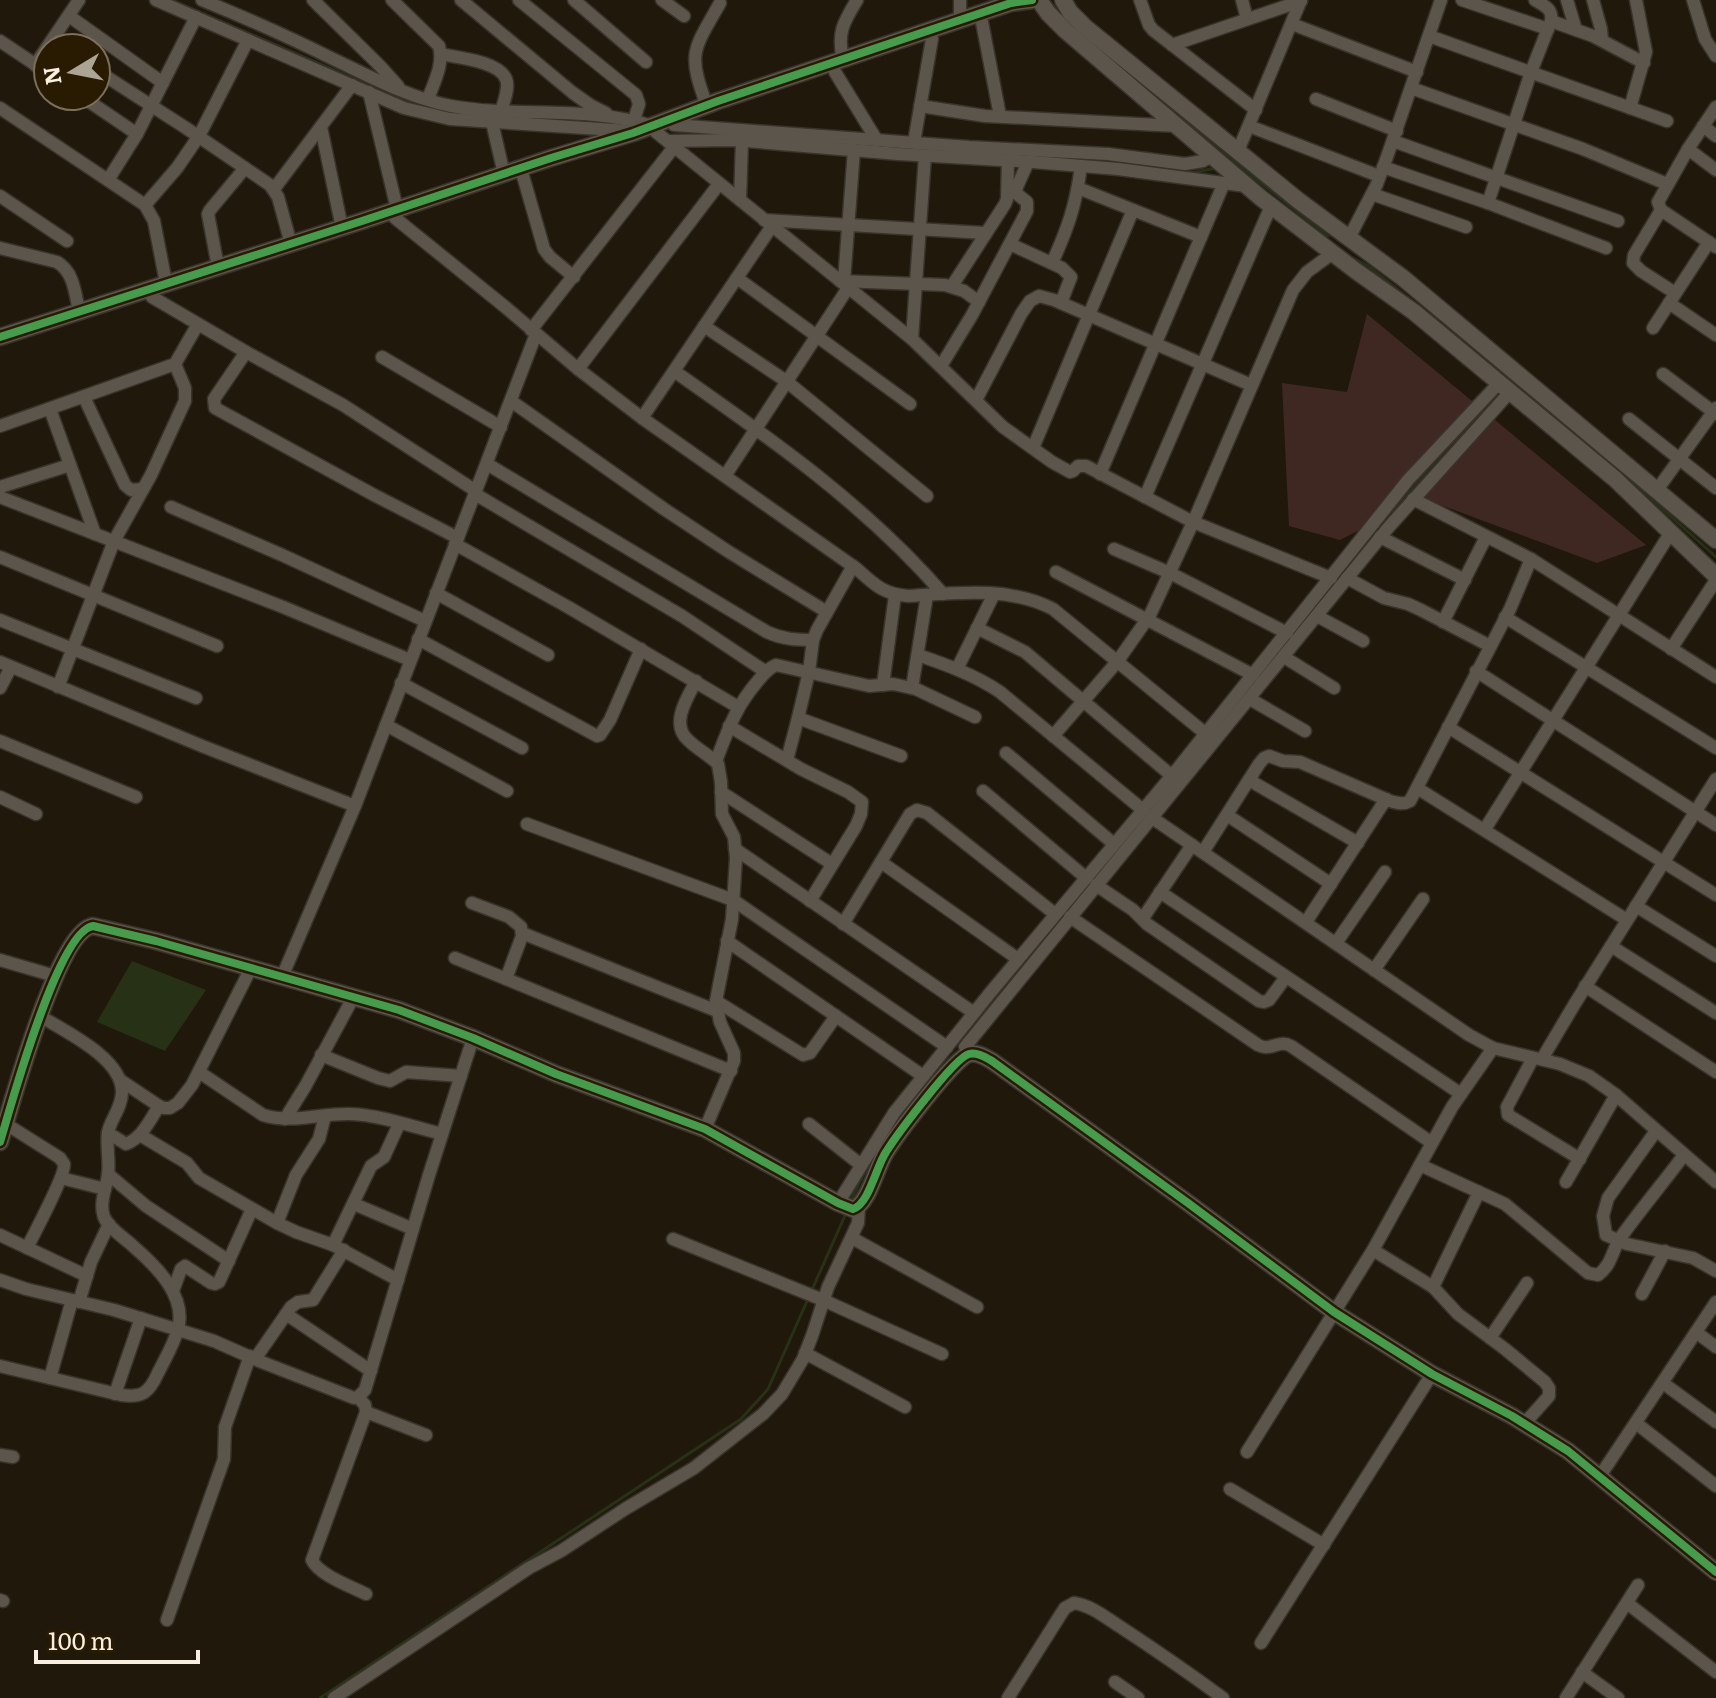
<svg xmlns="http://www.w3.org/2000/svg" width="1716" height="1698" font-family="Literata,serif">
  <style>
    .green { fill: #402822 }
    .water { fill: #273116 }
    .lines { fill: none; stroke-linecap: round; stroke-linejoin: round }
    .stream { stroke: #273116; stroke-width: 3 }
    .street-casing { stroke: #38332b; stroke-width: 15 }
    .secondary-casing { stroke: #38332b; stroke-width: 19 }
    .street { stroke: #5c554c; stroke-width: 12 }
    .secondary { stroke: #5c554c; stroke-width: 16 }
    .cycleway-casing { stroke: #291b02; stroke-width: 13 }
    .cycleway { stroke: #469c4c; stroke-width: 8 }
  </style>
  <rect width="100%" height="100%" fill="#20180b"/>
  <path class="green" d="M1367,314L1646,545L1597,563L1422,498L1340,540L1289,526L1282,383L1347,392Z"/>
  <path class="water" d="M132,961L206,990L165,1051L97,1022Z"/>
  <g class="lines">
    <g class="stream">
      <path d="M172,0L415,105"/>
      <path d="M1053,5L1061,15"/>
      <path d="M1102,51L1252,176L1328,236"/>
      <path d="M1159,167L1175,171"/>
      <path d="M1191,173L1216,168"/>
      <path d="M1353,258L1368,266L1417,305"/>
      <path d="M1430,315L1641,490L1716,557"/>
      <path d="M1398,503L1451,444"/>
      <path d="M958,1042L1086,888"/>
      <path d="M851,1200L865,1171"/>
      <path d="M811,1292L847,1211"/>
      <path d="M320,1698L741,1419L768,1389L808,1299"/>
    </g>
    <g class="street-casing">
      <g id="street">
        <path d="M156,0L404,108L450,119L615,130L630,132"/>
        <path d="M202,0C246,18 289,37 331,58C369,76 409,98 451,106C517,118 587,105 652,126"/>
        <path d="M313,0L380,66L398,86"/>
        <path d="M392,0L439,46C444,65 434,82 428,99"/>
        <path d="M461,0L573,93L590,105L606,113"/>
        <path d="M519,0L636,95L639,104L634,120"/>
        <path d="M574,0L646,62"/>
        <path d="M662,0L684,16"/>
        <path d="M960,0V20"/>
        <path d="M1140,0L1149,25L1153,30L1256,110"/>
        <path d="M1242,0L1247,19"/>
        <path d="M1462,0L1548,29"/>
        <path d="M1567,0L1576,30"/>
        <path d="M1593,0L1601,29L1602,40"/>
        <path d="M1693,0L1705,39L1716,56"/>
        <path d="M69,16L163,83"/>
        <path d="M1551,21L1593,36L1644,63"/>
        <path d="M982,22L1000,116"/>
        <path d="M1292,24L1417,72"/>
        <path d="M1429,36L1667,121"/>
        <path d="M0,41L48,73"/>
        <path d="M1172,45L1301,1"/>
        <path d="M441,54C458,58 499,61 506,79C510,88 503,103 501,112"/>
        <path d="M843,60C837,33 843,23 857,0"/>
        <path d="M35,65L79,0"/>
        <path d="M96,70L186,128L270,185L278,197L291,244"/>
        <path d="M835,72L876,139"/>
        <path d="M1411,88L1583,149L1667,184"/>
        <path d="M369,92L397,209"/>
        <path d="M81,96L137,134"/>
        <path d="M1316,99L1397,131"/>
        <path d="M707,106C687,52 693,51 720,3"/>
        <path d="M920,106L985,116L1177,126"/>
        <path d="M1716,107L1688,149L1658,202L1661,210L1716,247"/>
        <path d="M0,108L145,205L154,221L166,283"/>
        <path d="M1630,108L1646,52L1636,0"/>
        <path d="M492,122L504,174"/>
        <path d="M674,125L969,147L1108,154L1185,164L1203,161L1212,156"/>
        <path d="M1249,126L1379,176"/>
        <path d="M1703,126L1716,136"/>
        <path d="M321,127L342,228"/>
        <path d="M656,132L912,339L1003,427L1052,462L1070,472L1073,471L1078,466H1086L1193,522L1331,578"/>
        <path d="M667,141L734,140L898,154L1033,162L1118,169L1246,186"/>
        <path d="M1393,141L1618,221"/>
        <path d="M914,142L932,39"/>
        <path d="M1688,149L1716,170"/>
        <path d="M1238,151L1301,0"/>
        <path d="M1383,167L1488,203L1606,248"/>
        <path d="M523,176L544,249L550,257L574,277"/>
        <path d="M108,180L137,134L196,17"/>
        <path d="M1078,188L1201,237"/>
        <path d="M274,189L352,85"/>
        <path d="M1372,194L1466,227"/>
        <path d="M0,196L67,241"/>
        <path d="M740,200L742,141"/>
        <path d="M1488,203L1531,72L1551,21C1553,9 1545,6 1535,0"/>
        <path d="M145,205L177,168L199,136L248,40"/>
        <path d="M1661,210L1634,255L1633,263L1641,271L1675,293"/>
        <path d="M395,218L504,306L578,369L642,418L857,569C875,585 883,594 908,596C955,593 1009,586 1053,609L1206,734"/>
        <path d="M764,220L985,233"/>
        <path d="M1349,238L1377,184L1388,154L1441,0"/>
        <path d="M1010,244L1062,268L1071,277L1061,303"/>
        <path d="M0,248L57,262C74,272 75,293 79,311"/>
        <path d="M1052,263C1068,228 1076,205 1081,166"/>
        <path d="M218,267L208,214L210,210L245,168"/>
        <path d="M737,278L910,404"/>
        <path d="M840,281L945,285L964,291L979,302"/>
        <path d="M844,281L854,150"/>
        <path d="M952,286L1005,204L1007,199L1008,161"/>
        <path d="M152,297L246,352L343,405L476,491"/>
        <path d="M1669,303L1716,335"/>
        <path d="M704,326L786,381L927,496"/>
        <path d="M1653,328L1709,242"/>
        <path d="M531,330L674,147"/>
        <path d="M912,339L925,156"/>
        <path d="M246,352L214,399L215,408L374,495L458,538"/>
        <path d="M382,357L501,427"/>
        <path d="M941,366L972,315L1027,211V202L1017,194L1016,189L1028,162"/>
        <path d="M578,369L719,184"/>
        <path d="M674,371C770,438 866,505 943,594"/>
        <path d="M1663,374L1716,414"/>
        <path d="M84,397L125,485L131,490L143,489"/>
        <path d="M976,400L1021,314L1030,301L1039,296L1054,300L1251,385"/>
        <path d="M511,401L664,509L729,552L827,612"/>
        <path d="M50,409L95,534"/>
        <path d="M642,418L772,226"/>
        <path d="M1629,419L1716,488"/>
        <path d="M0,426L175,364L198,324"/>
        <path d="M1033,448L1133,210"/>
        <path d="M487,464L767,632C782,639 796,640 813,640"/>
        <path d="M1100,474L1224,183"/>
        <path d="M725,476L848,288"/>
        <path d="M0,487L70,465"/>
        <path d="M1657,490L1716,408"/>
        <path d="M475,494L682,616L766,672"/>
        <path d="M0,497L283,607L410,660"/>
        <path d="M1145,497L1271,206"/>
        <path d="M1413,499L1531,559L1716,677"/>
        <path d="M171,507L282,555L425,621"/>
        <path d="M1380,537L1465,580"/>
        <path d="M455,544L568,607L738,707"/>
        <path d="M1114,549L1170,573L1287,633"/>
        <path d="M0,557L217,646"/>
        <path d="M1056,572L1253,675"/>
        <path d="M1347,578L1384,598L1408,604L1421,610L1490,646"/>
        <path d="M436,593L548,655"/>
        <path d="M1317,616L1363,641"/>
        <path d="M1505,617L1716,748"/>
        <path d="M0,620L196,698"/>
        <path d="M1443,622L1486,537"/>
        <path d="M977,628L1025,652L1172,776"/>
        <path d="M418,639L597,736L600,735L610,720L641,649"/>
        <path d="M1671,649L1716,580"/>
        <path d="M918,655C947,665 975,675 1000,692L1143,810"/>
        <path d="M1284,657L1334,688"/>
        <path d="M0,662L202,746L355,806"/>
        <path d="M957,669L994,594"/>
        <path d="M1476,671L1716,825"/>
        <path d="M696,681C687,698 670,724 688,740C697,749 709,755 718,764L721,782L722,814L734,837L736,858L732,919L716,1001L720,1022L734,1053V1061L705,1129"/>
        <path d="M401,683L522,748"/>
        <path d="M883,685L895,595"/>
        <path d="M58,687L114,541L151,475L185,401V388L175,364"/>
        <path d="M0,688L11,667"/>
        <path d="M912,688L927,595"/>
        <path d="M1250,699L1305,731"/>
        <path d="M798,718L901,756"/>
        <path d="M386,725L507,791"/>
        <path d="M729,726L801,769L848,792L862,802L861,814L856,826L810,901"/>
        <path d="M1448,727L1716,895"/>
        <path d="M1053,736L1117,662L1150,615L1195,518L1293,290L1307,272L1333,253"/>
        <path d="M0,741L136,797"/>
        <path d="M1006,753L1114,844"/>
        <path d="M787,760L798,718L809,672L813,640L817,630L853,566"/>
        <path d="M716,761C728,730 735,708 757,682C763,675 767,669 776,665L869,686L893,684L916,689L975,717"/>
        <path d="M1249,780L1358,843"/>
        <path d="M1417,788L1627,920"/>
        <path d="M983,791L1085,877"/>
        <path d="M721,792L832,864"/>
        <path d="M0,797L36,814"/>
        <path d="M1227,815L1331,884"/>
        <path d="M1151,817L1469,1035L1493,1048L1560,1064L1589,1076L1616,1095L1716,1182"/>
        <path d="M527,824L733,900L947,1047"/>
        <path d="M1485,829L1671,532"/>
        <path d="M735,849L974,1013"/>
        <path d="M1203,852L1259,764L1264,758L1269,756L1283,761L1300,762L1390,801C1398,803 1403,805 1410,801L1510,609L1531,559"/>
        <path d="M881,862L1018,959"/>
        <path d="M1096,885L1133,910L1147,924L1259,1001L1264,1002L1269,1000L1286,977"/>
        <path d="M1160,892L1461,1094"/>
        <path d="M472,903L509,917L521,927L522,936L506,979"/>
        <path d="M1636,906L1716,956"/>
        <path d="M1070,917L1258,1045C1271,1052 1278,1039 1291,1046L1432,1143"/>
        <path d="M1143,918L1192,845"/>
        <path d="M1306,922L1386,799"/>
        <path d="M843,924L910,814L917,810L927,813L1055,914"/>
        <path d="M522,933L717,1011"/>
        <path d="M727,941L923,1076"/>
        <path d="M1336,943L1385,872"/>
        <path d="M1611,946L1716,1013"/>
        <path d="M455,958L731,1071"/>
        <path d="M0,960L55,976"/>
        <path d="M1374,970L1423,899"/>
        <path d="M282,977L355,806L536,334"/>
        <path d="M1585,986L1716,1072"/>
        <path d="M716,1001L803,1055L810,1053L836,1016"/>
        <path d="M965,1047L1388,528L1510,392"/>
        <path d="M321,1055L378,1078L390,1081L406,1072L461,1076"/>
        <path d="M1533,1058L1507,1107L1508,1115L1580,1159"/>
        <path d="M1542,1059L1574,1005L1716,779"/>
        <path d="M199,1072L263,1115C292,1124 321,1113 350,1114C381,1115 413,1127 442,1134"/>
        <path d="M120,1080L159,1106L164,1108H170L178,1103L192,1085L251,968"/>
        <path d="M285,1119L306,1085L354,996"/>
        <path d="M6,1124L60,1158C61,1160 63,1162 64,1164C66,1174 34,1234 27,1248"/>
        <path d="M809,1124L861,1165"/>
        <path d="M1656,1131L1608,1198L1603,1216L1606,1235L1627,1244L1693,1258L1716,1271"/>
        <path d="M108,1133L126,1144C142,1138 150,1120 159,1106"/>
        <path d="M140,1135L187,1163L199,1178L277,1223L296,1232L333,1245L398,1280"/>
        <path d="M1420,1165L1505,1204L1588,1273L1598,1275C1612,1265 1612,1250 1621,1237C1641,1209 1663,1183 1684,1155"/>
        <path d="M108,1174L146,1206L229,1261"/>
        <path d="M61,1178L105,1189"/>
        <path d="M1566,1182L1616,1095"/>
        <path d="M838,1203L894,1113L990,993L1179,767L1408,480L1499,383"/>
        <path d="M354,1204L413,1229"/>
        <path d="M277,1223L296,1175L319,1139L325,1116"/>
        <path d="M0,1235L87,1276"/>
        <path d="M852,1238L977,1307"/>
        <path d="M673,1239L823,1300L942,1354"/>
        <path d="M333,1245L371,1166L384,1157L399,1124"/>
        <path d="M1373,1250L1433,1287L1458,1314L1505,1349L1545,1382L1549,1388V1396L1525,1423"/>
        <path d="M0,1280L26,1289L114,1310L214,1341L259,1361L354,1398L358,1397L365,1390L429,1175L473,1038"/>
        <path d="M1433,1287L1479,1192"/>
        <path d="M173,1291L181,1269L185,1266L211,1283L215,1284L219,1282L252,1209"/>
        <path d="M1642,1294L1665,1251"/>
        <path d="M79,1302L91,1262L109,1224"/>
        <path d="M286,1314L371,1371"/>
        <path d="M1696,1332L1716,1347"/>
        <path d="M1490,1338L1527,1283"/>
        <path d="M805,1353L905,1407"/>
        <path d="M255,1359L291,1307L298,1302L313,1300L344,1250"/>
        <path d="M0,1366L121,1395C142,1398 149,1393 158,1373C165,1359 174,1344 178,1329C187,1296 156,1266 134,1247C125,1238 109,1229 104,1217C99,1204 106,1188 108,1175C110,1161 106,1146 108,1132C111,1119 122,1107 122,1092C122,1058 66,1032 40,1016"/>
        <path d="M50,1378L72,1300"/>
        <path d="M1663,1383L1716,1422"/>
        <path d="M115,1394L141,1318"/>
        <path d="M358,1397L365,1405L366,1412L312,1560C319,1575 350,1586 366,1594"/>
        <path d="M366,1412L426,1435"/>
        <path d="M1636,1423L1716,1486"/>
        <path d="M1247,1452L1373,1250L1452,1107L1493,1048"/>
        <path d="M0,1455L13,1457"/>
        <path d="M1600,1476L1716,1302"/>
        <path d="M1230,1489L1324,1545"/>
        <path d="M0,1600L3,1601"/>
        <path d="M1627,1603L1716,1672"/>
        <path d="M167,1620L224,1459L225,1427L250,1356"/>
        <path d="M1261,1643L1432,1374"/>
        <path d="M1582,1672L1618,1698"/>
        <path d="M1115,1682L1138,1698"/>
        <path d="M334,1698L529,1568L561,1551L625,1509L694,1468L763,1414L782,1394L803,1359L812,1336L828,1287L858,1223L859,1207"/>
        <path d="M1008,1698L1061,1614L1065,1608L1074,1603C1090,1605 1105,1617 1119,1626C1154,1649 1189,1673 1223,1698"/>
        <path d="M1566,1698L1638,1585"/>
      </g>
    </g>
    <g class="secondary-casing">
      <g id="secondary">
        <path d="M1039,0L1048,13L1066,31L1261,198L1356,271L1414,312L1615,479L1716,576"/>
        <path d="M1063,0L1070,12L1085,27L1299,201L1403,278L1716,540"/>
        <path d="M0,337L362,221L551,158L633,133L718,101L1011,3L1032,0"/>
        <path d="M0,1142C11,1106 58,931 93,926L156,941L399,1010L473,1038L556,1074L705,1129L838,1203L853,1209C869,1204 876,1167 886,1152C896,1136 954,1058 969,1054C977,1052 985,1057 992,1061L1188,1203L1334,1312L1432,1374L1512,1416L1568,1451L1716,1572"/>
      </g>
    </g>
    <use href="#street" class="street"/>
    <use href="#secondary" class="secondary"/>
    <g class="cycleway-casing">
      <g id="cycleway">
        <path d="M0,337L362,221L551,158L633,133L718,101L1011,3L1032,0"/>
        <path d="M0,1142C11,1106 58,931 93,926L156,941L399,1010L473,1038L556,1074L705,1129L838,1203L853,1209C869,1204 876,1167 886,1152C896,1136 954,1058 969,1054C977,1052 985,1057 992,1061L1188,1203L1334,1312L1432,1374L1512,1416L1568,1451L1716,1572"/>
      </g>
    </g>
    <use href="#cycleway" class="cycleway"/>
  </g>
  <g transform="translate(72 72) rotate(260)"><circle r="38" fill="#291b02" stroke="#7c705b" stroke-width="2"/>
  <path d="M0-6L14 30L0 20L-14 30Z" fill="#aca495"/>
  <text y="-12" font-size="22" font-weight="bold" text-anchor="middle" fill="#f8efe0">N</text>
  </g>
  <path d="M36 1650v12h162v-12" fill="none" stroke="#f8efe0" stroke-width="4"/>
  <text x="48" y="1650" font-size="24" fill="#f8efe0" stroke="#291b02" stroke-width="6" paint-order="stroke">100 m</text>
</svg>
